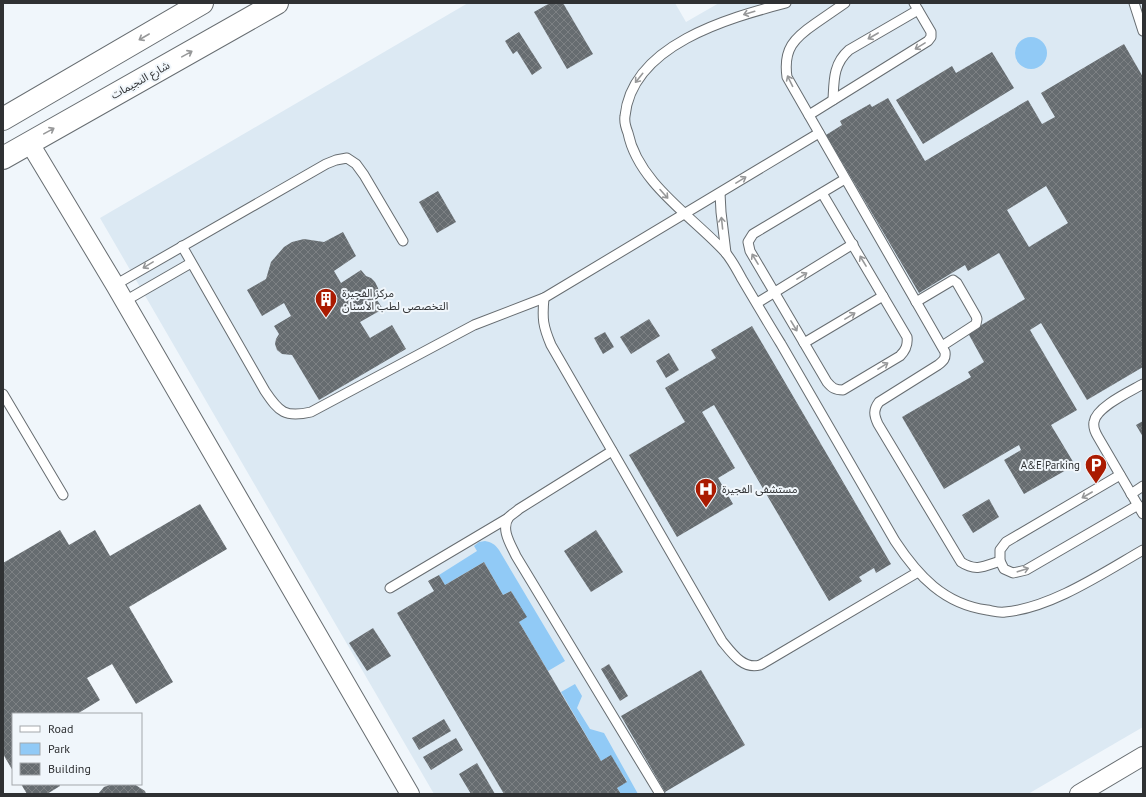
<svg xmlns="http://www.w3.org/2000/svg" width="1146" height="797" font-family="'PT Sans','Noto Sans Arabic',sans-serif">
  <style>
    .built { fill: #dce9f3 }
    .green { fill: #91caf6 }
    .building { fill: url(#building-cross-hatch); fill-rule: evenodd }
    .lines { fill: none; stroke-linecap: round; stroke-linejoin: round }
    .lane-casing { stroke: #676d71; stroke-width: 11 }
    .street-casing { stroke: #676d71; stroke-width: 20 }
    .primary-casing { stroke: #676d71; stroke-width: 24 }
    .lane { stroke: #fff; stroke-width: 9 }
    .street { stroke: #fff; stroke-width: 18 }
    .primary { stroke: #fff; stroke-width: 22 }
    .oneway { stroke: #979899 }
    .labels { text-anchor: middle; stroke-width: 4; stroke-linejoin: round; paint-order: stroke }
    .street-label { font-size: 11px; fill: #2f3133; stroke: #f0f6fb }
    .poi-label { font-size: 11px; fill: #2f3133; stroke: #f0f6fb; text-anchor: start }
  </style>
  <defs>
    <pattern id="building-cross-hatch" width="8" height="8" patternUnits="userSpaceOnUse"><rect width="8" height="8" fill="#666c70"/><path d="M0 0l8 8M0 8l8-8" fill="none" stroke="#7d8184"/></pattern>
  </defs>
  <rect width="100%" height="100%" fill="#f0f6fb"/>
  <path class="built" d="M468,3H675L686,22L719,3H1143V727L1028,794H434L100,218Z"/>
  <g class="green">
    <circle cx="1031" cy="53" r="16"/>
    <path d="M485,541C491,542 495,544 499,550L565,661L548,671L519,622L526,617L511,591L503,595L484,562L445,585L439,575L477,551L474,546L479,542Z"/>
    <path d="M575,684L582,696L577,708L590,729L604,733L638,794H621L617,788L627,781L611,756L601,761L561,692Z"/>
  </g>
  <g class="building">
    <path d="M550,3H563L593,54L567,69L534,12Z"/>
    <path d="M519,32L542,68L532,75L517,51L513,54L505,41Z"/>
    <path d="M1124,44L1143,77V367L1087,400L1041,323L1030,330L1077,410L1051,425L1075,465L1024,494L1004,460L1021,450L1019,445L944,489L902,417L971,377L968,372L984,362L968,333L1025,299L999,253L968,271L965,265L919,293L826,135L842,125L840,121L870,104L872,107L888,98L925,161L1028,100L1042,124L1055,117L1041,93ZM1046,186L1068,223L1029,247L1007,210Z"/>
    <path d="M992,52L1014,88L923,144L896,100L952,66L956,73Z"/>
    <path d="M438,191L456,222L437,233L419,202Z"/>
    <path d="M343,232L356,256L334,271L341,283L361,270L366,276L371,278L375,282L378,288L379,294L377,300L383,309L360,322L370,338L392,325L406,349L319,400L292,355L282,354L277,350L275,344L276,339L279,334L274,326L291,316L284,303L262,316L247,290L266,279L271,262L284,247L292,242L304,239L324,242Z"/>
    <path d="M649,319L660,336L631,354L620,337Z"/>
    <path d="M752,326L891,564L876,573L874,568L859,577L862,581L829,601L714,405L702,412L735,468L718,478L733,504L677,537L629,455L685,422L665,388L716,358L711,350Z"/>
    <path d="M605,332L614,347L603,354L594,338Z"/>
    <path d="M669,353L679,370L666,378L656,361Z"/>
    <path d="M1143,421V437L1136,425Z"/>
    <path d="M989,499L999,517L973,533L962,515Z"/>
    <path d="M200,504L227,549L129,607L173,682L136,704L112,664L87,678L100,700L77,714H13V771L3,754V563L60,530L69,545L95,530L110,556Z"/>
    <path d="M596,530L623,572L591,592L564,551Z"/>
    <path d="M484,562L503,595L511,591L527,617L519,622L601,761L611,755L627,782L617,788L621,794H504L397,613L434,591L428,581L439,575L445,585Z"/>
    <path d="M373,628L391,656L367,671L349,643Z"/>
    <path d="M609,664L628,696L620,701L601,669Z"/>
    <path d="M701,670L745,745L665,792L621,716Z"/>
    <path d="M444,719L451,731L419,750L412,738Z"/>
    <path d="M456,738L463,750L431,770L423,757Z"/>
    <path d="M477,763L495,794H471L459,774Z"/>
    <path d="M21,784H59L60,786L47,794H27Z"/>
    <path d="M112,784H134L145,791L146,794H98L104,787Z"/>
  </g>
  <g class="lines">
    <g class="lane-casing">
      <g id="lane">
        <path d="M786,3C728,18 632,45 625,116C624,122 626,128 628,133C638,183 693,217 725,252C732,260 737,270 742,279C755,301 768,323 781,344C819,410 857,476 895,541C918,576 944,604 987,610C993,611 999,613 1005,612C1051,608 1103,573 1143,550"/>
        <path d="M845,3C835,10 826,16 816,23C794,38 783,49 787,77L945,352C946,359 943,361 938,365L879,402C873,410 874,415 878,424L961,562C976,572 985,566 1000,561"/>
        <path d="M1134,3L1143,31"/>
        <path d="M833,100C834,81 833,64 849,50L918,10"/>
        <path d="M809,115L928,41L931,37V32L914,3"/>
        <path d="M720,193L721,212L726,253"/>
        <path d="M822,193L907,337C908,345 906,350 900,356L843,390C835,390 832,388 827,382L750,251L748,242L753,234L845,179"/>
        <path d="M182,246L265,391C279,412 285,418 311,412L474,325L544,298L819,133"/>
        <path d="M115,285L326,164L336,160L347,158L356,164L364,175L403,241"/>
        <path d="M544,298C542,319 543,326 551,345L722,641C731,652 743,670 760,665C764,663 769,660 774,657L918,572"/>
        <path d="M125,301L191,263"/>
        <path d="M916,302L953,280L957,283L976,316L977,319L976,324L942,346"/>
        <path d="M757,303L853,244"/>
        <path d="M804,343L883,296"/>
        <path d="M1143,384C1131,391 1096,407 1094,422C1093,427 1095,432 1098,437L1143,514"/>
        <path d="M3,394L63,495"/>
        <path d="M612,451L519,509C516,512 512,514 509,517C500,529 511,545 516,556L660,794"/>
        <path d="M1120,475L1006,542L1000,550V561L1004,569L1013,573L1026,570L1138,505"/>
        <path d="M1131,494L1143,486"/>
        <path d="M390,588L508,518"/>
      </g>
    </g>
    <g class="street-casing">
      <g id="street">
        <path d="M29,142L115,285L410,794"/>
        <path d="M1079,794L1143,756"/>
      </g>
    </g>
    <g class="primary-casing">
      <g id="primary">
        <path d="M3,119L202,3"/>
        <path d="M3,158L277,3"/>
      </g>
    </g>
    <use href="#lane" class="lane"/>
    <use href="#street" class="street"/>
    <use href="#primary" class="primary"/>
  </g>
  <defs><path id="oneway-shaft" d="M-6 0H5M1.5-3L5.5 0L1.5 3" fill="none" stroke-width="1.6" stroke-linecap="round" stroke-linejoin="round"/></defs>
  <g class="oneway">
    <use href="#oneway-shaft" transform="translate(749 13) rotate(163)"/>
    <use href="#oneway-shaft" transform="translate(873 36) rotate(150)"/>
    <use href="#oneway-shaft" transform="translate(144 37) rotate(150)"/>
    <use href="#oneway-shaft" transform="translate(920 46) rotate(148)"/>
    <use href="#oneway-shaft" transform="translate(187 54) rotate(-29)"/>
    <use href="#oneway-shaft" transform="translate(639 78) rotate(129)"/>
    <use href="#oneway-shaft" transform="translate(790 81) rotate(-116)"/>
    <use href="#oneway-shaft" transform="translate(49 131) rotate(-29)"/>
    <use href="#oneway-shaft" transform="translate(741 180) rotate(-31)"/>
    <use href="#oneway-shaft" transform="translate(664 194) rotate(48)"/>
    <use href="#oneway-shaft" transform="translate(722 223) rotate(-96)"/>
    <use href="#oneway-shaft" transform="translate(755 259) rotate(-121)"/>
    <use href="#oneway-shaft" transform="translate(863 261) rotate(-121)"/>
    <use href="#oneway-shaft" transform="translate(148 265) rotate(149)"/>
    <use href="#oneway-shaft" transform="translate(802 276) rotate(-32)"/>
    <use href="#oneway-shaft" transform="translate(850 316) rotate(-31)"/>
    <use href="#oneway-shaft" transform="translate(794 326) rotate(59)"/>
    <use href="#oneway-shaft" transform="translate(883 366) rotate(-32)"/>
    <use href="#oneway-shaft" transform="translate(1087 495) rotate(150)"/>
    <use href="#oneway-shaft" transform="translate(1023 570) rotate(-18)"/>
  </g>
  <defs>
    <g id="building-pin" transform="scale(1.15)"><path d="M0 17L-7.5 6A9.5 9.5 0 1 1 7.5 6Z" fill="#aa1b01" stroke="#f0f6fb"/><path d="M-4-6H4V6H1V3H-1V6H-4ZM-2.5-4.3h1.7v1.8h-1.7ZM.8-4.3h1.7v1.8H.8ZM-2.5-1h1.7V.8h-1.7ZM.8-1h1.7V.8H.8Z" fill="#fff"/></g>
    <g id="parking-pin" transform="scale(1.15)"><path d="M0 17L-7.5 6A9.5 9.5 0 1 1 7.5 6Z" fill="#aa1b01" stroke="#f0f6fb"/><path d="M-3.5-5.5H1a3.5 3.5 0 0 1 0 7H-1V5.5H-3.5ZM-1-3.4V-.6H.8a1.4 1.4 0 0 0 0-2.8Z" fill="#fff"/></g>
    <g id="hospital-pin" transform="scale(1.15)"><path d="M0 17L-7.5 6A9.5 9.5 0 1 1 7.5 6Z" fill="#aa1b01" stroke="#f0f6fb"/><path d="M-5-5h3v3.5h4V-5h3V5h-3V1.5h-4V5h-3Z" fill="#fff"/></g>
  </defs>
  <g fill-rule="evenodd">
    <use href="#building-pin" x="326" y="299"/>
    <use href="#parking-pin" x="1096" y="465"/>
    <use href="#hospital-pin" x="706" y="489"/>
  </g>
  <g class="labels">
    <g class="street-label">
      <text transform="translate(140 80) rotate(-29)" y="4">شارع النجيمات</text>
    </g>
    <g class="poi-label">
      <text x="342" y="297">مركز الفجيرة<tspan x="342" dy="13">التخصصى لطب الأسنان</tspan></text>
      <text x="1080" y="469" text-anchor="end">A&amp;E Parking</text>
      <text x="722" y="493">مستشفى الفجيرة</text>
    </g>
  </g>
  <rect width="1146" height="797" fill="none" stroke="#2f3133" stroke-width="8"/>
  <rect x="12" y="713" width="130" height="72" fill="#f0f6fb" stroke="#a3a7ab"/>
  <rect x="20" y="726" width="20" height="6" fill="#ffffff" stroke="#a3a7ab"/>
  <text x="48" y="733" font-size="12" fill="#2f3133">Road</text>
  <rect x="20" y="743" width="20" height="12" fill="#91caf6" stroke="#a3a7ab"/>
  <text x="48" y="753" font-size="12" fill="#2f3133">Park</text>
  <rect x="20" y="763" width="20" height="12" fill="url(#building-cross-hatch)" stroke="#a3a7ab"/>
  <text x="48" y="773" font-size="12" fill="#2f3133">Building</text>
</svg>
